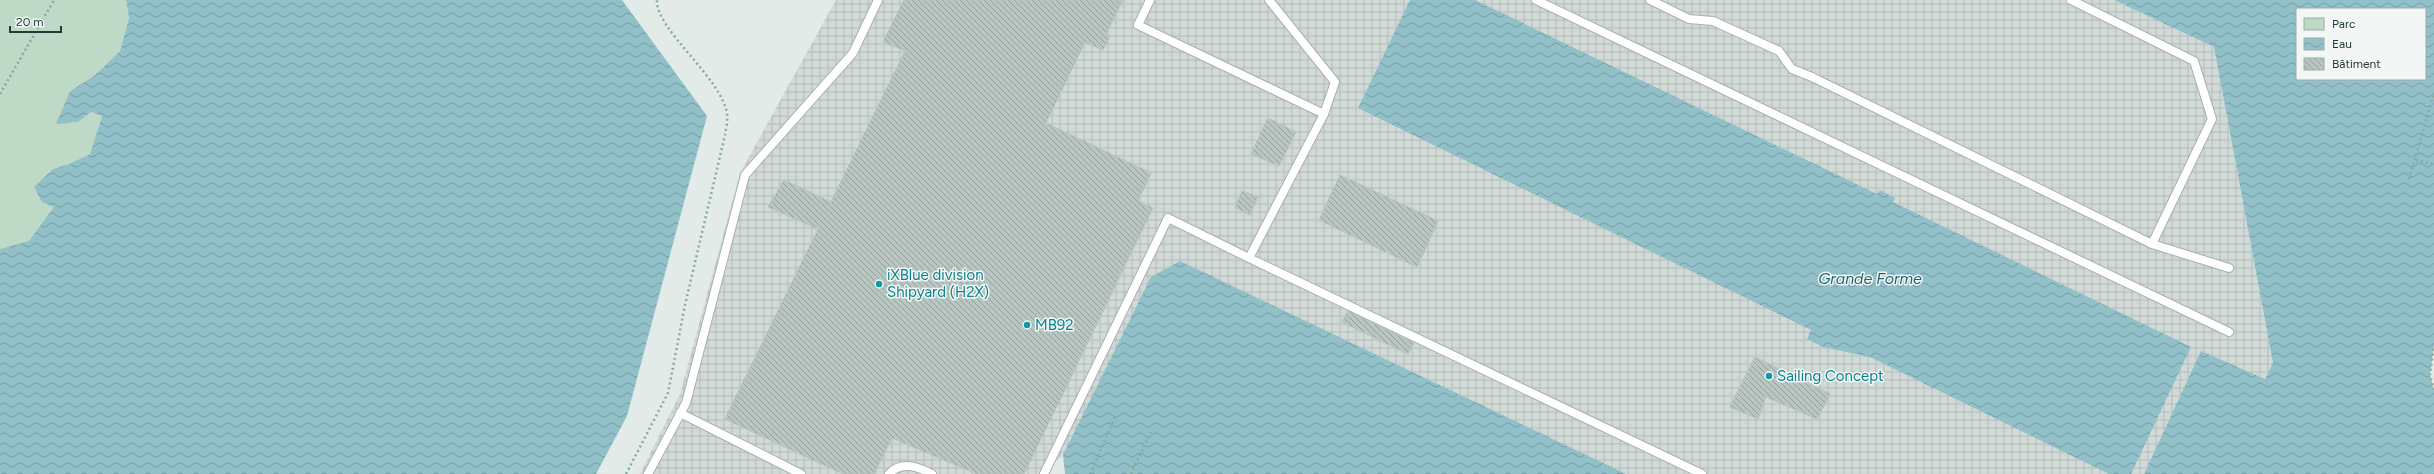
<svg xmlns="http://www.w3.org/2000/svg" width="2434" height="474" font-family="Figtree,sans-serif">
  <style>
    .industrial { fill: url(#industrial-grid) }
    .park { fill: #bed9c5 }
    .water { fill: url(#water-waves); fill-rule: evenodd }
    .building { fill: url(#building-back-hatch); stroke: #b5c3be }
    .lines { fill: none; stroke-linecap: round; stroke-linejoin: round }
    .service-casing { stroke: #a5b2ae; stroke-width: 10 }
    .path { stroke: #86aa9f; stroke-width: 2.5; stroke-dasharray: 2 3; stroke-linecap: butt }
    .service { stroke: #fff; stroke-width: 8 }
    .culture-dot { fill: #0f9aa8; stroke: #f2f7f5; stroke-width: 1.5 }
    .labels { text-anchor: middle; stroke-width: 3; stroke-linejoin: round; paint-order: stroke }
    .culture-label { font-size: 15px; fill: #0d838f; stroke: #f2f7f5; text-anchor: start }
    .water-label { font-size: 16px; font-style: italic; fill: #25626e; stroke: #f2f7f5 }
  </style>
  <defs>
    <pattern id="industrial-grid" width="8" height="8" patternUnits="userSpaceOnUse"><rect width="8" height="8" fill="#d1dad6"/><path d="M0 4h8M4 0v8" fill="none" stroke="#b3bcb8"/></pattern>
    <pattern id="water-waves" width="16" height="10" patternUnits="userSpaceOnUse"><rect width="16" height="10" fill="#91c0c9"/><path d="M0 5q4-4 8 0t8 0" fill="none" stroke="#769da4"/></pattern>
    <pattern id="building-back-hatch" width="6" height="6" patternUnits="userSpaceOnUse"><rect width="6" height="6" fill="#b8c5c0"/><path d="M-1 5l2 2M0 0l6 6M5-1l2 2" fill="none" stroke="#95a19d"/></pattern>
  </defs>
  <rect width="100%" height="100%" fill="#e2ebe7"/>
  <path class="industrial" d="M836,0H2114L2214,47L2273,363L2265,379L2201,352L2144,474H1577L1115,417L1038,474H640L680,394L740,173Z"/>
  <path class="park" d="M0,0H126L129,18L120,51L94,76L70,91L57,123L78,122L91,112L102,116L90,154L69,164L53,169L35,187L55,207L29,241L0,249Z"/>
  <g class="water">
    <path d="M126,0H622L707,116L627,416L596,474H0V249L29,241L54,207L42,202L34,187L53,169L69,164L90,154L102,116L91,112L78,122L56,124L70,91L94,76L120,51L129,18Z"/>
    <path d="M1410,0H1475L1877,194L1880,190L1895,198L1893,202L2191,347L2131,474H2109L1870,357L1823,347L1807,339L1811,330L1358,108Z"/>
    <path d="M2114,0H2434V345L2430,375L2434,390V474H2144L2201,351L2265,379L2273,363L2214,47ZM2297,9H2425V79H2297Z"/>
    <path d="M1180,261L1626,474H1065L1063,455L1151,277Z"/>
  </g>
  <g class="building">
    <path d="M904,0H1123L1106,34L1110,36L1103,50L1085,42L1046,123L1151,173L1138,201L1153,208L1024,474H977L892,438L874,474H843L725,419L818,229L768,207L784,180L831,202L905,51L883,42Z"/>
    <path d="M1268,118L1296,132L1279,166L1251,154Z"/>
    <path d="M1340,175L1438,221L1417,267L1319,220Z"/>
    <path d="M1242,191L1258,197L1250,215L1235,207Z"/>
    <path d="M1348,311L1414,343L1408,354L1342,322Z"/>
    <path d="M1755,357L1830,394L1817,419L1766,397L1758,419L1730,407Z"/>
  </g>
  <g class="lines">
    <g class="service-casing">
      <g id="service">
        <path d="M1150,0L1138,25L1324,114L1249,258L1702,474"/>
        <path d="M1269,0L1335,82L1324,114"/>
        <path d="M1536,0L2229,332"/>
        <path d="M1650,0L1689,19L1713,21L1779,51L1792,69L1812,77L2152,244L2229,268"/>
        <path d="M2071,0L2194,61L2212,119L2152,244"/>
        <path d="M680,413L801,474"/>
        <path d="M648,474L686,403L745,175L853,53L878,0"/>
        <path d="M889,474C901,461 917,466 932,474"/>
        <path d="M1044,474L1168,218L1249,258"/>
      </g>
    </g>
    <g class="path">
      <path d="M0,94L54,0"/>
      <path d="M2416,160L2434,164"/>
      <path d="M2409,179L2434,93"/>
      <path d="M2434,390L2430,375L2434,345"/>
      <path d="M626,474L668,393L685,305L725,135C726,129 728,120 727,114C722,78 655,29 657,0"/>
      <path d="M1090,474L1115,417"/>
      <path d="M1131,474L1151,432"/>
    </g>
    <use href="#service" class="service"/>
  </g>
  <g class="culture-dot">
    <circle cx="879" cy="284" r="4"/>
    <circle cx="1027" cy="325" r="4"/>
    <circle cx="1769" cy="376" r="4"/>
  </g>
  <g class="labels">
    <g class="culture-label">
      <text x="887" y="280">iXBlue division<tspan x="887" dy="17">Shipyard (H2X)</tspan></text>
      <text x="1035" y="330">MB92</text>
      <text x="1777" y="381">Sailing Concept</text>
    </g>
    <g class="water-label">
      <text x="1870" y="284">Grande Forme</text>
    </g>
  </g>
  <rect x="2296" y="8" width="130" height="72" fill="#f2f7f5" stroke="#a0aba8"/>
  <rect x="2304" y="18" width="20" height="12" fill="#bed9c5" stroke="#a0aba8"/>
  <text x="2332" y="28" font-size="12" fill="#243a34">Parc</text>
  <rect x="2304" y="38" width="20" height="12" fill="url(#water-waves)" stroke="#a0aba8"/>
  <text x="2332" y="48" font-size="12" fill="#243a34">Eau</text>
  <rect x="2304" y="58" width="20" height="12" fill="url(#building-back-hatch)" stroke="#a0aba8"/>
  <text x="2332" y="68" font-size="12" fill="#243a34">Bâtiment</text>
  <path d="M10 26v6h51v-6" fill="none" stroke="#243a34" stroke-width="2"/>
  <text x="16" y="26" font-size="12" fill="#243a34" stroke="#f2f7f5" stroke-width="3" paint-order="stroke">20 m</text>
</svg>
